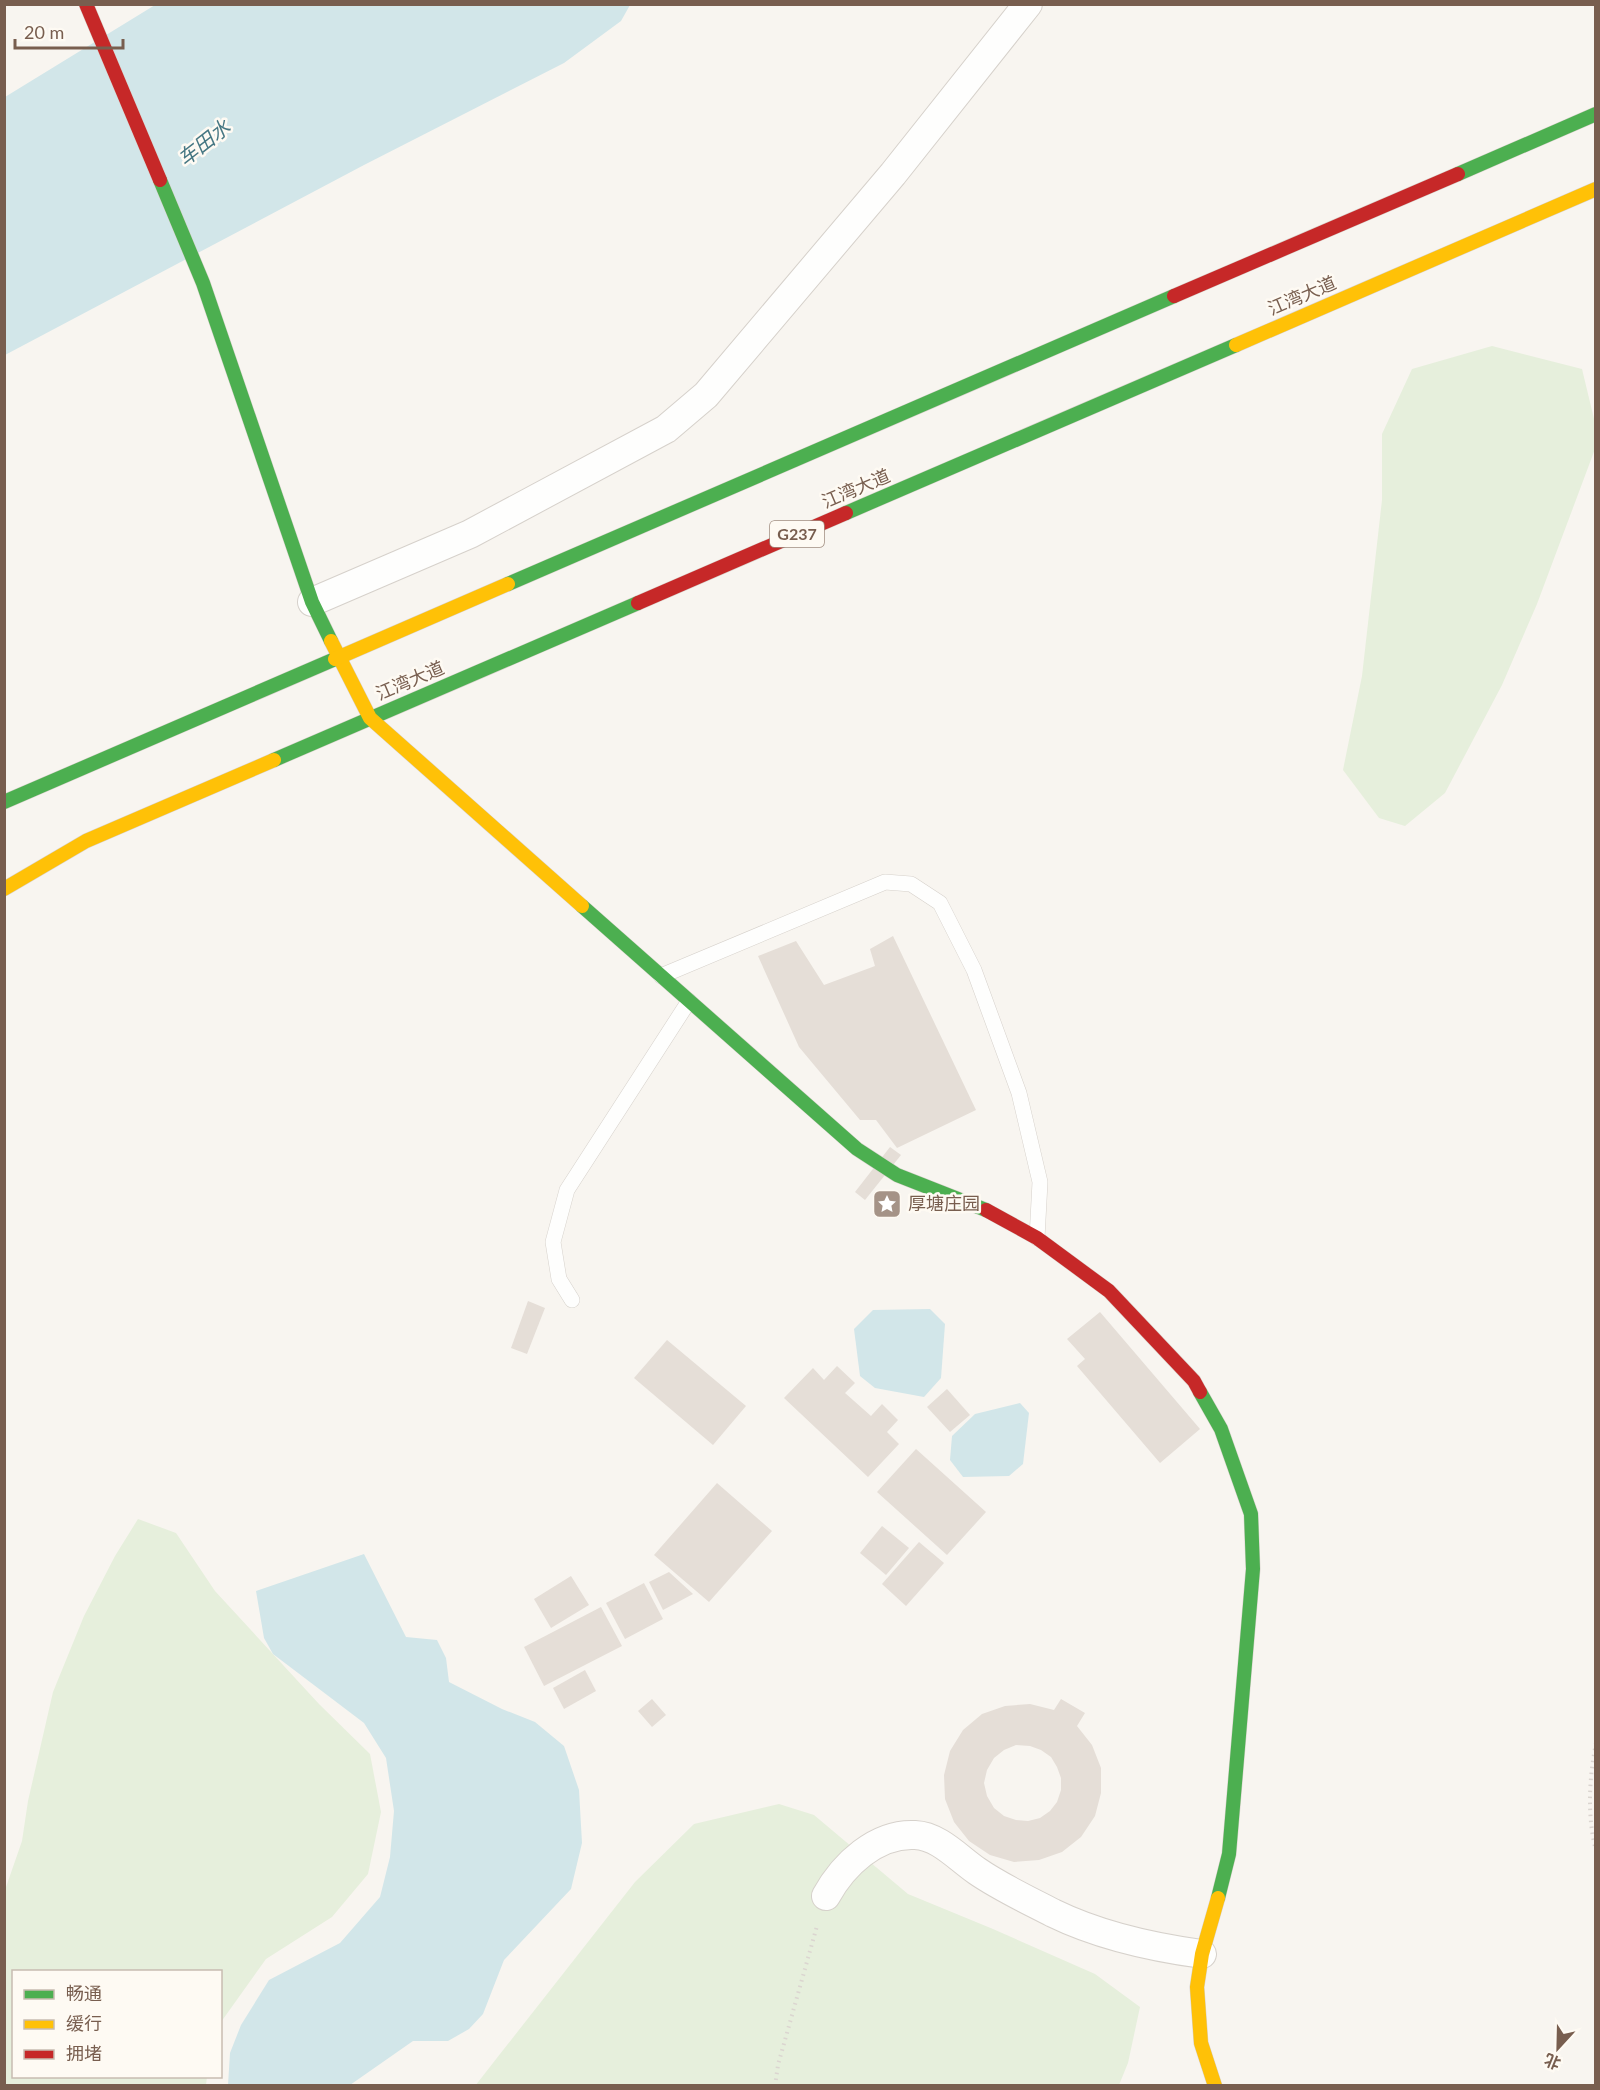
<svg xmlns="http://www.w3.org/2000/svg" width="1600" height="2090" font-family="Lato,'Noto Sans SC',sans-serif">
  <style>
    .green { fill: #e6efdc }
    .water { fill: #d2e6e9 }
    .building { fill: #e5ded7; fill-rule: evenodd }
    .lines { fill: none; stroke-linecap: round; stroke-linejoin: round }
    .lane-casing { stroke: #d6d1cb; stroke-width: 16 }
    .street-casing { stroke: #d6d1cb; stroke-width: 30 }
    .fast-casing { stroke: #d8d2cc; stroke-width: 15 }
    .slow-casing { stroke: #d8d2cc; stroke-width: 15 }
    .jam-casing { stroke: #d8d2cc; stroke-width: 15 }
    .path { stroke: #dbd5d0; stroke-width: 4; stroke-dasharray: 1.5 4.5; stroke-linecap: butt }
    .lane { stroke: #fefefd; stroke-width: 15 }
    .street { stroke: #fefefd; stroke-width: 28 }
    .fast { stroke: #4caf50; stroke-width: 14 }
    .slow { stroke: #ffc107; stroke-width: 14 }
    .jam { stroke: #c62828; stroke-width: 14 }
    .labels { text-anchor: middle; stroke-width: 5; stroke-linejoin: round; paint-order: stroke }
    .shield { fill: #fefaf3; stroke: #a08d80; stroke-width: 1.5 }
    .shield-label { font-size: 16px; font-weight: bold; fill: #785e4f }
    .street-label { font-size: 18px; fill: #785e4f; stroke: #fefaf3 }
    .poi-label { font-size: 18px; fill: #785e4f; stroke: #fefaf3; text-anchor: start }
    .water-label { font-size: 20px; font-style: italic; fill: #467783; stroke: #fefaf3 }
  </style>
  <rect width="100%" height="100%" fill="#f8f5f0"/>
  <g class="green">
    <path d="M1492,346L1582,369L1595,423V449L1537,604L1502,685L1445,793L1405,826L1379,818L1343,770L1362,676L1382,500V434L1412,369Z"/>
    <path d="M138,1519L176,1533L215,1591L319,1704L370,1754L381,1812L368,1874L332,1917L266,1959L221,2022L220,1972H14V2076L207,2077L206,2085H5V1890L22,1841L28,1801L53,1692L84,1616L115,1556Z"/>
    <path d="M779,1804L814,1815L908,1894L993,1929L1095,1974L1140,2007L1128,2063L1119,2085L475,2086L635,1882L694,1824Z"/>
  </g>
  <g class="water">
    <path d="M155,5H630L621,21L564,63L364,165L5,355V97Z"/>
    <path d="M930,1309L945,1324L941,1378L924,1397L875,1388L860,1376L854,1329L873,1310Z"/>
    <path d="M1020,1403L1029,1413L1023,1464L1009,1476L963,1477L950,1460L952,1436L975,1414Z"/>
    <path d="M364,1554L406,1637L437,1640L446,1658L449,1682L502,1709L535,1722L564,1746L579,1790L582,1843L571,1889L504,1960L483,2014L469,2029L448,2041H413L350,2085H228L230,2053L241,2025L269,1980L340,1943L380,1897L390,1857L394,1811L386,1758L364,1723L273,1654L264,1638L256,1591Z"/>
  </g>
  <g class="building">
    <path d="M893,936L976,1110L897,1148L876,1120H860L799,1047L758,956L796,941L824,985L875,966L870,949Z"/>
    <path d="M890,1147L901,1155L865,1200L855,1192Z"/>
    <path d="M528,1301L545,1308L527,1354L511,1348Z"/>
    <path d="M1100,1312L1200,1429L1160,1463L1077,1366L1085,1359L1067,1339Z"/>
    <path d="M667,1340L746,1406L713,1445L634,1378Z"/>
    <path d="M837,1366L855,1383L845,1393L871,1416L882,1404L898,1420L887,1432L899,1444L868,1477L784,1398L813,1368L824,1380Z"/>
    <path d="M947,1389L970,1415L950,1432L927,1407Z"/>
    <path d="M916,1449L986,1512L947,1555L877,1492Z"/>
    <path d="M717,1483L772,1531L709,1602L654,1555Z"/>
    <path d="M882,1526L909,1548L886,1575L860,1553Z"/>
    <path d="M919,1542L944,1563L906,1606L882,1584Z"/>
    <path d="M669,1572L693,1594L663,1610L649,1582Z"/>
    <path d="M571,1576L589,1605L551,1628L534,1599Z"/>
    <path d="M644,1583L663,1619L625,1639L606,1603Z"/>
    <path d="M601,1607L622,1646L544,1686L524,1647Z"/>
    <path d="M585,1670L596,1691L564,1709L553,1688Z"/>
    <path d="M652,1699L666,1715L652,1727L638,1711Z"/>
    <path d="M1061,1699L1085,1713L1077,1726L1092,1745L1101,1768V1793L1095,1816L1081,1837L1062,1852L1039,1860L1014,1862L990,1855L969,1841L954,1822L945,1799L944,1775L950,1751L963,1730L982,1714L1005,1706L1030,1704L1054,1710ZM1016,1745L1030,1746L1041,1750L1051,1757L1057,1767L1061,1778V1790L1057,1802L1050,1811L1040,1818L1028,1821L1016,1820L1004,1816L994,1808L987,1796L984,1783L987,1770L994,1758L1004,1750Z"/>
  </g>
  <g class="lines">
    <g class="lane-casing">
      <g id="lane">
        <path d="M661,976L885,882L911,884L940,903L974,970L1019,1093L1040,1182L1037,1238"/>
        <path d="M572,1300L559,1279L553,1242L567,1190L689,1001"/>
      </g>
    </g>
    <g class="street-casing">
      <g id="street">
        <path d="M312,602L470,534L666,429L706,395L893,174L1028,4"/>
        <path d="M826,1896C843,1865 876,1833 915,1835C939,1836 958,1858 977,1871C1000,1887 1028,1900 1053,1913C1100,1936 1150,1947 1202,1954"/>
      </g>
    </g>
    <g class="fast-casing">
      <g id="fast">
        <path d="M1458,174L1596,114"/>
        <path d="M160,180L203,283L312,602L331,641"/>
        <path d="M846,513L1236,345"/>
        <path d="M508,584L1174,296"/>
        <path d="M274,760L638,603"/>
        <path d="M4,802L335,659"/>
        <path d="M582,906L857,1149L897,1175L986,1210"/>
        <path d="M1200,1392L1221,1429L1251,1514L1253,1569L1229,1854L1218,1898"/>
      </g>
    </g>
    <g class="slow-casing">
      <g id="slow">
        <path d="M1236,345L1596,189"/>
        <path d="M331,641L370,718L582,906"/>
        <path d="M335,659L508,584"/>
        <path d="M4,889L86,841L274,760"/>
        <path d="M1215,2086L1201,2043L1197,1987L1202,1954L1218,1898"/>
      </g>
    </g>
    <g class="jam-casing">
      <g id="jam">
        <path d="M86,4L160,180"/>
        <path d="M1174,296L1458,174"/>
        <path d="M638,603L846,513"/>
        <path d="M986,1210L1037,1238L1109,1291L1194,1381L1200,1392"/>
      </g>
    </g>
    <g class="path">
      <path d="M1596,1743C1589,1779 1587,1816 1596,1851"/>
      <path d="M775,2086L778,2065L817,1926"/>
    </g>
    <use href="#lane" class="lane"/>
    <use href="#street" class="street"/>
    <use href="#fast" class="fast"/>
    <use href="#slow" class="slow"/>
    <use href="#jam" class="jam"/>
  </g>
  <defs>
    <g id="sight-square" transform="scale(1.5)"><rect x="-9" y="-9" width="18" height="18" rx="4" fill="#a59387" stroke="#fefaf3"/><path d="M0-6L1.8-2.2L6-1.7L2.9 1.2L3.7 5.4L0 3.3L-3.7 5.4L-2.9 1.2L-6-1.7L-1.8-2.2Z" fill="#fff"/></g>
  </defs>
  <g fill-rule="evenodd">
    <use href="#sight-square" x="887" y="1204"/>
  </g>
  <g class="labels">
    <rect class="shield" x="770" y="521" width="54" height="26" rx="4.5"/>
    <g class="shield-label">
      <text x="797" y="540">G237</text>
    </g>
    <g class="street-label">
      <text transform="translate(1302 296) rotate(-23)" y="6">江湾大道</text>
      <text transform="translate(856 489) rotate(-23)" y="6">江湾大道</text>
      <text transform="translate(410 681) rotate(-23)" y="6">江湾大道</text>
    </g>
    <g class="poi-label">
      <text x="908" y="1210">厚塘庄园</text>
    </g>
    <g class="water-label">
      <text transform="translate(204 143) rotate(-38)" y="7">车田水</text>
    </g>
  </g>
  <rect width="1600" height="2090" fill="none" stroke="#785e4f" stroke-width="12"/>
  <rect x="12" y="1970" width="210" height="108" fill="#fefaf3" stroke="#c8bcb1" stroke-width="1.5"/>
  <rect x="24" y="1990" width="30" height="9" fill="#4caf50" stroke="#c8bcb1" stroke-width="1.5"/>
  <text x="66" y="2000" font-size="18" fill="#785e4f">畅通</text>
  <rect x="24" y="2020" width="30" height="9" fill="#ffc107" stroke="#c8bcb1" stroke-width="1.5"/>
  <text x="66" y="2030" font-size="18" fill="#785e4f">缓行</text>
  <rect x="24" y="2050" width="30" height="9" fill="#c62828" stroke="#c8bcb1" stroke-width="1.5"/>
  <text x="66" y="2060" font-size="18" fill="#785e4f">拥堵</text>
  <g transform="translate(1558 2048) rotate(202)" stroke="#fefaf3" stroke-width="4.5" paint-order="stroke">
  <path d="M0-4.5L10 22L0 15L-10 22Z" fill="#785e4f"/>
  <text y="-9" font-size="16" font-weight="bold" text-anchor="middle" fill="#785e4f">北</text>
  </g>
  <path d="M15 39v9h108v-9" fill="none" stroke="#785e4f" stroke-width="3"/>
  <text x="24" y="39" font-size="18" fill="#785e4f" stroke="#fefaf3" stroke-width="4.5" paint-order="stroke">20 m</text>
</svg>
